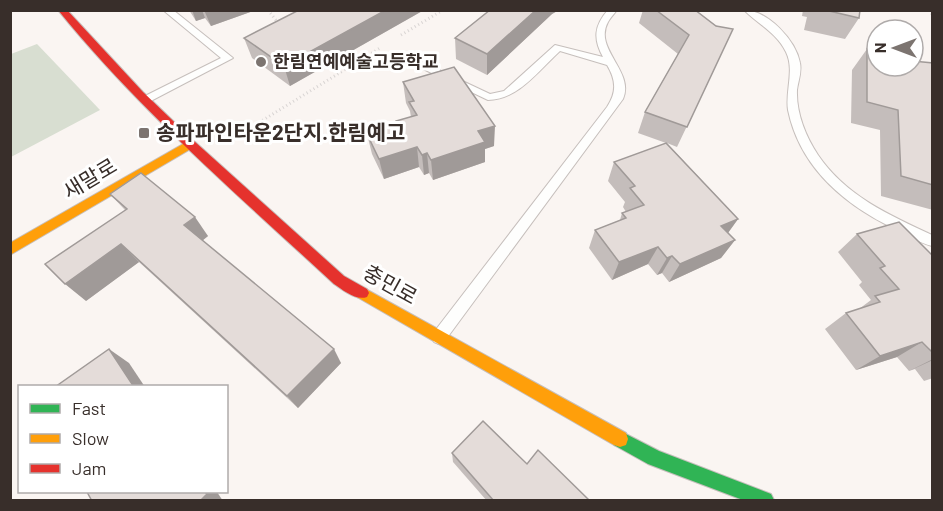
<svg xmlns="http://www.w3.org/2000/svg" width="943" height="511" font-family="Barlow,'Noto Sans KR',sans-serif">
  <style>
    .green { fill: #d8ded1 }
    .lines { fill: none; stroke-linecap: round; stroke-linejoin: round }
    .lane-casing { stroke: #c6bfbc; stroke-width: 2 }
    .fast-casing { stroke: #c6bfbc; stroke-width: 2 }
    .slow-casing { stroke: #c6bfbc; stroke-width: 2 }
    .jam-casing { stroke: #c6bfbc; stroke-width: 2 }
    .path-far1 { stroke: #d8d4d3; stroke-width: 3; stroke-dasharray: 1 3; stroke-linecap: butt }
    .path { stroke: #d8d4d3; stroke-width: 4; stroke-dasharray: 1.5 4.5; stroke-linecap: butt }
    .lane { fill: #fefefd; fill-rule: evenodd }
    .fast { fill: #30b455; fill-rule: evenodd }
    .slow { fill: #ff9f0a; fill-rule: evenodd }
    .jam { fill: #e5322d; fill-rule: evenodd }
    .wall { fill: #c4bdbb }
    .shaded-wall { fill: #a09a98 }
    .building { fill: #e4dcd9; stroke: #a09a98; stroke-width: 1.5 }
    .poi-dot { fill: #7c7470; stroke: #fff; stroke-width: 2 }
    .labels { text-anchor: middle; stroke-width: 6; stroke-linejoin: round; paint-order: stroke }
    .far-poi-label { font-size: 18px; font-weight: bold; fill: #382e2a; stroke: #fff; text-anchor: start }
    .poi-label { font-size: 21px; font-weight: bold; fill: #382e2a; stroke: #fff; text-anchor: start }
    .street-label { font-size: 21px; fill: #382e2a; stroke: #fff }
  </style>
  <rect width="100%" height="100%" fill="#faf5f2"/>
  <path class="green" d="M37,44L100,110L11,157V54Z"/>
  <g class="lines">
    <g class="lane-casing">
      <g id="lane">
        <path d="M163,10H173L233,58L145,104L141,102V98L221,58Z"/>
        <path d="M608,10H617C614,14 610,18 608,22C593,49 635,71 623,99L444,342L439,344L434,342L432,337L434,332L607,107C617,92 616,80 607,65L560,51C539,70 518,100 488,100L394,55L399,52L403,53L490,94L504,91L555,45L603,57C593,39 594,26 608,10Z"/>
        <path d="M744,10C767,10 796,40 800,63C802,73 798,81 797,90C796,113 806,137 818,155C846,196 889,215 932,235V246C920,243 907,235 895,229C845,205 800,168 788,110C785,91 795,70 786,52C777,33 758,24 744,10Z"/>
      </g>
    </g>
    <g class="fast-casing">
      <path id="fast" d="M620,431L659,451L771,494L774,500H743L648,464L614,445L612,439L614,433Z"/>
    </g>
    <g class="slow-casing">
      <g id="slow">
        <path d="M190,140L196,144L194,147L10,255V243Z"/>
        <path d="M362,287L626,433L628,439L626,445L620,447L614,445L357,297L355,293L357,289Z"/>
      </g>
    </g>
    <g class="jam-casing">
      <path id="jam" d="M58,10H67L143,92L194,141L344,276L367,289L369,293L367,297C356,301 343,290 334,284C239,196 140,111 58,10Z"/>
    </g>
    <g class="path-far1">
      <path d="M268,10L279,24"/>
      <path d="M929,10L932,14"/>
      <path d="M401,35L443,10"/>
      <path d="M242,133L380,48"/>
    </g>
    <path class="path" d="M228,142L245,132"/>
    <use href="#lane" class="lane"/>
    <use href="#fast" class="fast"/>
    <use href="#slow" class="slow"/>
    <use href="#jam" class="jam"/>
  </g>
  <g class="wall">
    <path d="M189,10H256L211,26L205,18L196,21Z"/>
    <path d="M299,10H424L290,86L252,58L244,38Z"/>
    <path d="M490,10H559L552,14L487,75L456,59L455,38Z"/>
    <path d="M643,10H695L716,26L733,29L677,147L667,143L738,219L728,233L735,240L721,258L669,282L662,273L657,275L648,264L612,280L589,248L595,230L620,220L622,213L626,212L623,207L625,202L608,181L614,162L666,143L638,133L645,112L678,54L639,23Z"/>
    <path d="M803,10H860L859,18L845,39L804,30L807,17L802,16Z"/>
    <path d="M867,49L877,66L933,63V210L881,196L880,130L851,123L852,70Z"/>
    <path d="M403,82L494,146L485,149V162L433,180L429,173L424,175L419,167L384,179L372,154L367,134L396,125V121L411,117L410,111L406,103Z"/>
    <path d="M110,194L208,236L202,241L341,363L298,408L139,262L86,301L125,210Z"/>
    <path d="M857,234L933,256V378L924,381L915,369L909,371L897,357L856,370L825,329L846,313L859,309L871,300L859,285L862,282L838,252Z"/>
    <path d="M452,453L527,464L590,501H487L453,462Z"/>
  </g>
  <g class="shaded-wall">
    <path d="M192,10H202L205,18L196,21Z"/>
    <path d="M204,10H256L211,26Z"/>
    <path d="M386,10H424L290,86L284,66Z"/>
    <path d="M536,10H559L552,14L487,75V54Z"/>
    <path d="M495,126L494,146L485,149V162L433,180L431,160L478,131Z"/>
    <path d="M417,147L419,167L384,179L379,159Z"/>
    <path d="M427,153L429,173L424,175L422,155Z"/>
    <path d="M195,217L208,236L198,244L184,225Z"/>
    <path d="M738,219L725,237L721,226Z"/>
    <path d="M735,240L721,258L669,282L680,264Z"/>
    <path d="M121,244L139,262L86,301L65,284Z"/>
    <path d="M658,247L648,264L612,280L619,262Z"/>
    <path d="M672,256L662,273L657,275L667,258Z"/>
    <path d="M922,342L897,357L856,370L880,356Z"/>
    <path d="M109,349L129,363L145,387H134Z"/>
    <path d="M334,349L341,363L298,408L287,396Z"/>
    <path d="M933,359V360L909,371Z"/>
    <path d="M205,492H217L223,501H200Z"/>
  </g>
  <g class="building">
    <path d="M299,10H386L284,66L244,38Z"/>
    <path d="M490,10H536L487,54L455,38Z"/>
    <path d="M656,10H695L716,26L733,29L687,127L645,112L689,35Z"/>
    <path d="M825,10H860L859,18Z"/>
    <path d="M867,49L877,54V66H913V61L933,63V185L901,176L898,110L867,102Z"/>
    <path d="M454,67L495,126L478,131L485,142L431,160L427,153L422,155L417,147L379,159L367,134L397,125L396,121L417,115L409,102L414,101L403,82Z"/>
    <path d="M666,143L738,219L721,226L735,240L680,264L672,256L667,258L658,247L619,262L595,230L626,218L622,213L644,205L630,188L635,186L614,162Z"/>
    <path d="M141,173L195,217L184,225L334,349L287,396L121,244L65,284L45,264L127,209L110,194Z"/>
    <path d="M899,222L933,256V353L922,342L880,356L846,313L880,302L875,296L899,289L880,268L885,266L857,234Z"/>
    <path d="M109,349L134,387H55Z"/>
    <path d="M483,421L527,464L538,450L590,501H494L452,453Z"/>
    <path d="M87,492H205L207,494L200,501H92Z"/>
  </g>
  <g class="poi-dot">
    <circle cx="261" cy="62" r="6"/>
    <rect x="138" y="127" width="12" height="12" rx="3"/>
  </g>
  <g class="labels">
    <g class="far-poi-label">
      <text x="273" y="68">한림연예예술고등학교</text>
    </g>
    <g class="poi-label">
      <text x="156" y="140">송파파인타운2단지.한림예고</text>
    </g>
    <g class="street-label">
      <text transform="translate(90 179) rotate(-31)" y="7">새말로</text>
      <text transform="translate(390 285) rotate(29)" y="7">충민로</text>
    </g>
  </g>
  <rect width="943" height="511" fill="none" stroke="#382e2a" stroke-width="24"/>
  <rect x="18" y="385" width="210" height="108" fill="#ffffff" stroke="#afabaa" stroke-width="1.5"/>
  <rect x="30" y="404" width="30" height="9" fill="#30b455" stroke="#afabaa" stroke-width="1.5"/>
  <text x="72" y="415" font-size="18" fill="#382e2a">Fast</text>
  <rect x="30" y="434" width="30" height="9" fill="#ff9f0a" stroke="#afabaa" stroke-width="1.5"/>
  <text x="72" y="445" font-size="18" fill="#382e2a">Slow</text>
  <rect x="30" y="464" width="30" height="9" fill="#e5322d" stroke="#afabaa" stroke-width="1.5"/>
  <text x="72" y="475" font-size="18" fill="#382e2a">Jam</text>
  <g transform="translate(895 48) rotate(270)"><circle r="28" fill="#ffffff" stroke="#afabaa" stroke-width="1.5"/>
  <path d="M0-4.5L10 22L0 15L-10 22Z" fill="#7c7470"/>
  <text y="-9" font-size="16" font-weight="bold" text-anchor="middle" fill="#382e2a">N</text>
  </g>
</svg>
